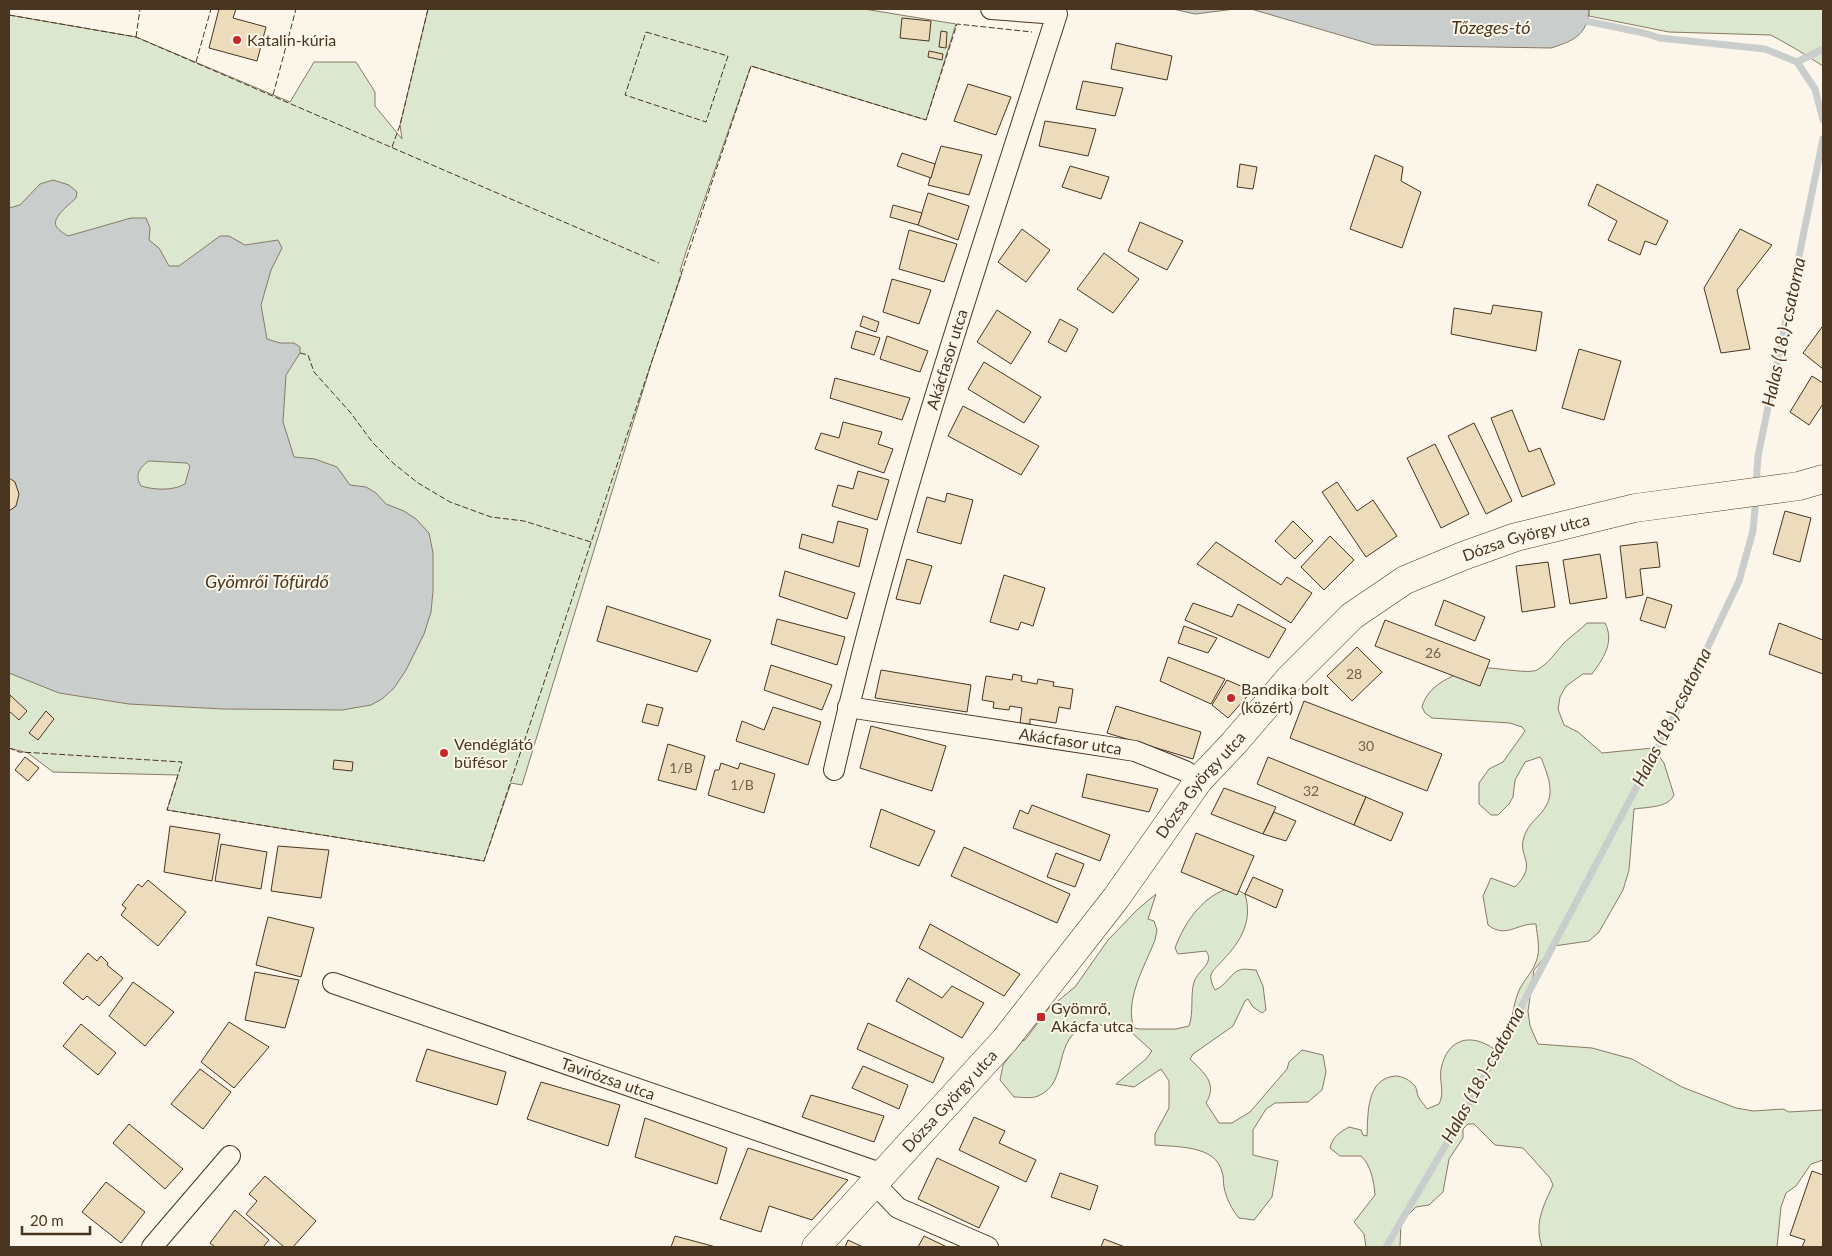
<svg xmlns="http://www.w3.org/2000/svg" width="1832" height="1256" font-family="Lato,sans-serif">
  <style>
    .green { fill: #dce7d0; stroke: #887966 }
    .water { fill: #c9cecd; stroke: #887966; fill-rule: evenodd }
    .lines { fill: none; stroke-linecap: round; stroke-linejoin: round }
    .stream { stroke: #c9cecd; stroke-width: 7 }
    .building { fill: #ecdcbc; stroke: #4a3520 }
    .minor-casing { stroke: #4a3520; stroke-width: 22 }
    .secondary-casing { stroke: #4a3520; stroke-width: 29 }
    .minor { stroke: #fbf6e9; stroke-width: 20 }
    .secondary { stroke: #fbf6e9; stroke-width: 28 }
    .fence { stroke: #4a3520; stroke-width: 1; stroke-dasharray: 6 2.5; stroke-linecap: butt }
    .poi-dot { fill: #c62828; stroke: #fbf6e9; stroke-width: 2 }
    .labels { text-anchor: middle; stroke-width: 4; stroke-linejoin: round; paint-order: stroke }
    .number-label { font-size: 14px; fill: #725f47 }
    .poi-label { font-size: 16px; fill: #4a3520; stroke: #fbf6e9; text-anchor: start }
    .street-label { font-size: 16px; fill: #4a3520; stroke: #fbf6e9 }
    .water-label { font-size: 18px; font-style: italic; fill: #4a3520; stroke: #fbf6e9 }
  </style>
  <rect width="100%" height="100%" fill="#fbf6e9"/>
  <g class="green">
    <path d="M428,9H864L956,24L926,120L751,66L686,252L680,271L682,273L652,361L522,785L511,783L484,861L167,810L178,775L53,772L28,753L9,748V15L136,37L290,102L314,62H356L375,92V106L402,139L400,125Z"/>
    <path d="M1589,9H1823V66L1796,49L1771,35L1669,32L1589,16Z"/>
    <path d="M1587,623H1605C1615,642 1603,659 1592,674H1583L1566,686L1560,697L1558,709L1564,725L1578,732L1602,753L1653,748L1664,763L1674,795C1668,808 1647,807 1634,809L1629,870L1623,890L1599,932L1589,941L1554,946L1534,970L1528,1011L1530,1026L1538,1044L1592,1048L1632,1059L1682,1087L1736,1108L1753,1111L1783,1109L1789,1112L1823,1110V1160L1811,1164L1796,1186L1786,1193L1781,1207L1777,1247H1542C1534,1223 1543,1207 1553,1185L1550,1178L1523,1148L1495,1145L1474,1124H1468L1463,1129V1138L1449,1159L1443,1192L1429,1205L1416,1207L1401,1222L1400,1247H1366L1364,1234L1354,1222L1375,1195C1374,1182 1371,1165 1361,1156H1340L1330,1148C1333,1136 1339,1133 1349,1127L1361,1130L1363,1135L1367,1136C1368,1114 1366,1079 1395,1076C1402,1076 1410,1080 1415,1086C1417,1089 1417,1093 1418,1096C1420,1101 1425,1105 1427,1109L1439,1104C1445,1093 1439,1081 1441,1069C1447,1039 1470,1032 1494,1049C1512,1040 1511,1010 1518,993C1522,982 1532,973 1536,962C1541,950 1537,936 1536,924C1517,923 1506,939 1488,925L1483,896L1491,878L1515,887C1539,863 1517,857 1524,837C1528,823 1540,817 1546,806C1555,791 1547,774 1542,760L1540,757L1525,762L1515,780L1513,797L1509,804L1498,815H1491L1479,804V783L1489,769L1503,762L1525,731L1522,727L1510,723L1432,718L1425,713L1422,707C1428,682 1463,669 1487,668C1498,668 1529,674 1537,670C1549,663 1555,653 1564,643C1571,636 1580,630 1587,623Z"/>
    <path d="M1233,887L1245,894C1253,921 1241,941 1223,960C1219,965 1212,970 1211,975C1210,980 1213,986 1215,990C1227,985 1231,972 1240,970C1244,968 1251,970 1256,970L1263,986L1266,1010L1262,1013L1253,1007L1248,999L1245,1001L1233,1026L1193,1054L1190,1059C1204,1073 1218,1083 1206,1103L1219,1123H1232L1250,1112L1287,1069L1289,1062L1302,1050L1323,1055L1326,1072L1322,1090L1308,1102L1275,1103L1266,1109L1253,1130V1155L1278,1161L1272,1197L1254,1220L1239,1218C1232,1210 1226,1198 1224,1187C1223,1182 1224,1177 1222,1172C1216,1145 1176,1147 1155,1145V1134L1169,1108V1081L1161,1069L1134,1087L1116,1084L1146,1059L1152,1051L1130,1031C1126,1031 1122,1033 1118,1032C1108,1031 1099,1020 1089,1024C1050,1038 1071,1082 1038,1096C1032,1099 1021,1097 1014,1097L1000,1080L1003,1065L1021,1041L1025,1040L1048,1009L1075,987L1108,940L1138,909L1156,894L1148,919L1154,921L1157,930L1155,940C1145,966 1124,1000 1134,1028L1139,1029H1176L1189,1026C1194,1012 1190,996 1194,982C1198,970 1215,963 1206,951L1178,954L1175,948C1185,921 1204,894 1233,887Z"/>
  </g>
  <g class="water">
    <path d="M1173,9H1589C1588,35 1573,41 1551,48L1374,45L1251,9H1235L1195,14Z"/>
    <path d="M53,180L69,185L77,192L76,198C70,204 52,217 56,226C58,230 65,234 68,236L131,218H146L150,228L149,240L159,248L169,266H179L220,236H229L245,245L278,240L282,248L271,270L261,305L267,339L280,343H294L300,347V353L286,375L283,422L294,457L315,459L337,467L350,485L366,487L376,493L386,504L404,511L416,519L429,533L433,553V591L431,612L424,634L406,670L394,688L382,699L371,705L342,710L223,709L129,704L59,693L9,673V208L20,205L40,184ZM149,461L187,463L190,466L185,484C173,491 154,490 141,486C134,475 140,467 149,461Z"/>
  </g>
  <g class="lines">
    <g class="stream">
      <path d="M1581,20L1644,33L1660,38L1765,49L1797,62L1815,89L1823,120"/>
      <path d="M1797,62L1823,49"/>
      <path d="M1756,487L1758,456L1823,139"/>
      <path d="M1386,1247L1471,1102L1685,695L1739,581L1753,531L1756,497"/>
    </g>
  </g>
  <g class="building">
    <path d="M219,9H236L233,18L266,27L257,61L209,48Z"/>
    <path d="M902,18L931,21L929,41L900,38Z"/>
    <path d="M941,31L947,32L946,48L939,47Z"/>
    <path d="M1116,43L1172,56L1167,80L1111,69Z"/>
    <path d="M929,51L943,54L942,60L928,57Z"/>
    <path d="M1083,81L1123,88L1115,116L1076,109Z"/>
    <path d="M968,84L1011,97L996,135L954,121Z"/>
    <path d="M1045,121L1096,129L1088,156L1039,146Z"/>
    <path d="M941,146L982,155L969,195L928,185Z"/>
    <path d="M902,153L935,164L931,178L897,166Z"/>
    <path d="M1375,155L1403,167L1401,181L1421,192L1402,248L1350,229Z"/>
    <path d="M1240,164L1257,167L1253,189L1237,187Z"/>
    <path d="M1070,166L1109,177L1101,199L1062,187Z"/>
    <path d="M1597,184L1668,221L1656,245L1645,241L1640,255L1608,240L1617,221L1588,205Z"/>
    <path d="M928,193L969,206L958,240L918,225Z"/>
    <path d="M893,205L922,213L918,225L890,217Z"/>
    <path d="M1140,222L1183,241L1167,270L1128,251Z"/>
    <path d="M1022,229L1050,250L1026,282L998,262Z"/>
    <path d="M1740,229L1772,245L1737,290L1750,349L1721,353L1704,288Z"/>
    <path d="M909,230L957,244L944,282L899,269Z"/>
    <path d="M1104,253L1139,279L1113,313L1077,289Z"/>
    <path d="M892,279L931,290L919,324L883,312Z"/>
    <path d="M1493,305L1542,312L1536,351L1451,334L1454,308L1491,314Z"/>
    <path d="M997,310L1031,332L1011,364L977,342Z"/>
    <path d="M863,316L879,322L876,332L860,326Z"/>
    <path d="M1060,319L1078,329L1066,352L1048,342Z"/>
    <path d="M1822,327L1823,329V369L1803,353Z"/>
    <path d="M856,331L880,338L874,355L851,348Z"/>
    <path d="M887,336L928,351L920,372L880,359Z"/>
    <path d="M1579,349L1621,361L1604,420L1562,408Z"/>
    <path d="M984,362L1041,397L1024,423L968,389Z"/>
    <path d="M1812,376L1823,383V404L1809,425L1790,412Z"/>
    <path d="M835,378L910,398L902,420L830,398Z"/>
    <path d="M963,406L1039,446L1021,475L948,436Z"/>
    <path d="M1512,410L1529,452L1540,448L1555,484L1522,497L1491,418Z"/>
    <path d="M843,422L882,432L878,444L893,449L884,473L815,449L821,433L839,438Z"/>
    <path d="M1474,423L1512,501L1486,514L1448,436Z"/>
    <path d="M1435,444L1469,514L1441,528L1407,458Z"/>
    <path d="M858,471L889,480L877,520L832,506L838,485L853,489Z"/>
    <path d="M9,478L15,482L19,494L16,506L9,511Z"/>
    <path d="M1337,482L1357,511L1373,500L1397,536L1366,557L1322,492Z"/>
    <path d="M947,493L973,500L961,544L917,532L927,497L945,502Z"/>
    <path d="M1785,511L1811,518L1800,562L1773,554Z"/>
    <path d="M838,521L868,529L859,567L799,548L802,534L833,543Z"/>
    <path d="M1293,521L1313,541L1295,559L1275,541Z"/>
    <path d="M1330,536L1354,560L1324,590L1301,567Z"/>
    <path d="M1216,542L1281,585L1287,577L1312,593L1291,623L1197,564Z"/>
    <path d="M1657,542L1660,567L1640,569L1643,595L1626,598L1620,546Z"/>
    <path d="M1600,554L1607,598L1570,604L1563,560Z"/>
    <path d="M907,559L932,566L920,604L896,599Z"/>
    <path d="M1548,562L1555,607L1522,612L1516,566Z"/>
    <path d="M785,571L855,593L847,619L779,596Z"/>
    <path d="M1004,575L1045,588L1033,626L1021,622L1018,630L990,622Z"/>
    <path d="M1647,597L1672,605L1665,628L1640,620Z"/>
    <path d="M1444,600L1485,617L1475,641L1435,625Z"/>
    <path d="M1193,603L1232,617L1238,604L1286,629L1269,658L1185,620Z"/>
    <path d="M607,606L711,640L697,672L597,641Z"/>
    <path d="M777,619L845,637L837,665L771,644Z"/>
    <path d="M1385,620L1490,660L1480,686L1375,646Z"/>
    <path d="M1779,623L1823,640V674L1769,654Z"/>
    <path d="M1184,626L1217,638L1208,653L1178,643Z"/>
    <path d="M1357,647L1382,672L1352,701L1327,676Z"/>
    <path d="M1168,657L1225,679L1211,704L1160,681Z"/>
    <path d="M771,665L832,685L822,710L764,690Z"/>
    <path d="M881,670L971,685L967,712L875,698Z"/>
    <path d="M1013,674L1022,676L1021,681L1037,684L1038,679L1054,682L1053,686L1073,689L1070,709L1059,707L1056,723L1030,719V724L1020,723L1022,708L1010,706L1009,710L993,708L994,702L982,700L986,676L1012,680Z"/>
    <path d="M1227,680L1252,691L1228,718L1212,705Z"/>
    <path d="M10,695L27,711L19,720L9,711Z"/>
    <path d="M1304,701L1442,754L1427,791L1290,738Z"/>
    <path d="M647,704L663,708L658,726L642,722Z"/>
    <path d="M1116,706L1201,732L1193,759L1107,733Z"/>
    <path d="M773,707L821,722L808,765L736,741L742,721L764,730Z"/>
    <path d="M46,711L54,719L38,740L29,733Z"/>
    <path d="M871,726L946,746L932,791L860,768Z"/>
    <path d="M668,744L705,756L696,790L658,780Z"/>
    <path d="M25,757L39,768L28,781L15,770Z"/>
    <path d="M1268,757L1366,797L1354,825L1257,784Z"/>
    <path d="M334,760L353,762L352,771L333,769Z"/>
    <path d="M721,763L738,769L740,763L775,774L764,813L708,795L715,770H719Z"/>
    <path d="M1087,774L1158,789L1149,812L1082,797Z"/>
    <path d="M1224,788L1276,807L1263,834L1211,814Z"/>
    <path d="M1366,797L1403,813L1391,841L1354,825Z"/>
    <path d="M1032,805L1110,835L1100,861L1013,828L1020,810L1028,814Z"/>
    <path d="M881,809L935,831L919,866L870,847Z"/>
    <path d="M1274,812L1296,821L1286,841L1263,834Z"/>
    <path d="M170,826L220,834L212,881L164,872Z"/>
    <path d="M1196,833L1254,856L1237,895L1181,872Z"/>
    <path d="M221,844L267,852L261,889L215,881Z"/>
    <path d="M278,846L329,850L321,898L271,891Z"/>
    <path d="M964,847L1070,894L1057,923L951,876Z"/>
    <path d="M1056,853L1084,864L1075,887L1047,877Z"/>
    <path d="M1253,877L1283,890L1276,908L1245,894Z"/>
    <path d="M148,880L186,912L158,946L121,915L126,908L122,905L138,884L142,887Z"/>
    <path d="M268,917L314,928L301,977L256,965Z"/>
    <path d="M930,924L1020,974L1004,996L919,948Z"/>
    <path d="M88,953L97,961L101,956L108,963L107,965L123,978L99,1006L87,996L83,1000L63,983Z"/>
    <path d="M255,972L299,980L285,1028L245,1020Z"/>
    <path d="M908,978L942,998L952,986L984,1003L962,1038L896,1001Z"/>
    <path d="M133,982L174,1012L145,1046L109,1016Z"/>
    <path d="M229,1022L269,1047L234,1088L201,1062Z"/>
    <path d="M868,1023L944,1058L933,1083L857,1049Z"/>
    <path d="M81,1024L116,1053L98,1075L63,1046Z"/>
    <path d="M427,1049L506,1072L497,1105L416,1081Z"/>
    <path d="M863,1066L908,1085L899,1109L852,1088Z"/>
    <path d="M200,1069L231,1092L203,1129L171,1104Z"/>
    <path d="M541,1082L620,1105L608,1146L527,1119Z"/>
    <path d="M811,1095L884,1116L874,1142L802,1117Z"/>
    <path d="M974,1117L1005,1131L999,1143L1036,1160L1026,1182L959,1150Z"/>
    <path d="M645,1118L727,1148L717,1184L635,1157Z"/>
    <path d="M129,1124L183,1169L165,1189L113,1143Z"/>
    <path d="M748,1148L848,1180L812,1220L769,1206L761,1232L720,1219Z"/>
    <path d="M937,1158L999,1187L979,1228L918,1199Z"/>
    <path d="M1812,1171L1823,1175V1247H1802L1805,1240L1790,1235Z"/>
    <path d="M1060,1173L1098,1186L1090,1210L1051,1197Z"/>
    <path d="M265,1176L316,1221L293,1247H284L246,1214L257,1201L249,1194Z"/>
    <path d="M106,1182L145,1212L121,1243L82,1212Z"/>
    <path d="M235,1210L269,1240L263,1247H215L210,1243Z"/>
    <path d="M675,1236L716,1247H671Z"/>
    <path d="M924,1236L947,1247H918Z"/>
    <path d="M1104,1239L1125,1247H1101Z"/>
    <path d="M848,1240L863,1247H845Z"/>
  </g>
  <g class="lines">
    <g class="minor-casing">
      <g id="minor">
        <path id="s1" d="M848,707L1135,751L1185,771L1199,780"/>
        <path id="s2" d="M834,770C892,514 977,264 1057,14L991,9"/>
        <path id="s3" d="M333,983L883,1174"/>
        <path d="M875,1184L898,1208L988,1247"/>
        <path d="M152,1247L230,1156"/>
      </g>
    </g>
    <g class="secondary-casing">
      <g id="secondary">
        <path id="s4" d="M816,1247L1005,1040L1116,898L1199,780L1234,743L1290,678L1352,616L1405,580L1463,556L1516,537L1635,508L1799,486L1823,479"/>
      </g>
    </g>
    <use href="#minor" class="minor"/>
    <use href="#secondary" class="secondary"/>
    <g class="fence">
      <path d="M9,15L136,37L659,263"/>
      <path d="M646,32L728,56L706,122L625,95Z"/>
      <path d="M136,37L140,9"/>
      <path d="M196,62L211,9"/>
      <path d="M273,95L296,9"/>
      <path d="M392,147L400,125L428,9"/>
      <path d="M300,353L308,355L314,372L350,412L373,443L393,463L418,483L450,502L491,517L524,521L591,542"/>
      <path d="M9,748L19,752L38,753L182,762L167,810L484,861L751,66L926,120L957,24L1032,32"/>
    </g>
  </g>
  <g class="poi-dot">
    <circle cx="237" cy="40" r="5"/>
    <circle cx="1231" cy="698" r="5"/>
    <circle cx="444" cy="753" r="5"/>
    <rect x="1036" y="1012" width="10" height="10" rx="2.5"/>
  </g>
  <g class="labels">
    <g class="number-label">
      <text x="1433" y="658">26</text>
      <text x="1354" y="679">28</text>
      <text x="1366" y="751">30</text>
      <text x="681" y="773">1/B</text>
      <text x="742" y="790">1/B</text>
      <text x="1311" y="796">32</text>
    </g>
    <g class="poi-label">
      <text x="247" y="46">Katalin-kúria</text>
      <text x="1241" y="695">Bandika bolt<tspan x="1241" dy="18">(közért)</tspan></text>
      <text x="454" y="750">Vendéglátó<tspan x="454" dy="18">büfésor</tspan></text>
      <text x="1051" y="1014">Gyömrő,<tspan x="1051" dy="18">Akácfa utca</tspan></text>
    </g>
    <g class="street-label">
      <text dy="6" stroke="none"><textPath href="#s2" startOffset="426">Akácfasor utca</textPath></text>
      <text dy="6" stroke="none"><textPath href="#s4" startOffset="1022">Dózsa György utca</textPath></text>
      <text dy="6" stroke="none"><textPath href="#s1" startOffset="225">Akácfasor utca</textPath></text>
      <text dy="6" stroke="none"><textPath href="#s4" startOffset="602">Dózsa György utca</textPath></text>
      <text dy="6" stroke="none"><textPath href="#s3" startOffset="291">Tavirózsa utca</textPath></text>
      <text dy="6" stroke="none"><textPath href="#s4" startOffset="198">Dózsa György utca</textPath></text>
    </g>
    <g class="water-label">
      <text x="1491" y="34">Tőzeges-tó</text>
      <text transform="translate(1784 332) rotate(-78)" y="6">Halas (18.)-csatorna</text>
      <text x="267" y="588">Gyömrői Tófürdő</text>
      <text transform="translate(1672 717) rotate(-63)" y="6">Halas (18.)-csatorna</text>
      <text transform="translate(1483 1075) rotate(-61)" y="6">Halas (18.)-csatorna</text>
    </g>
  </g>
  <rect width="1832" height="1256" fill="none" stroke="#4a3520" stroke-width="20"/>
  <path d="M22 1226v8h68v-8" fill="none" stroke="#4a3520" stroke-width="2.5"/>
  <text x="30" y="1226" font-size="15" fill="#4a3520" stroke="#fbf6e9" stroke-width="4" paint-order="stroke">20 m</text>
</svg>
